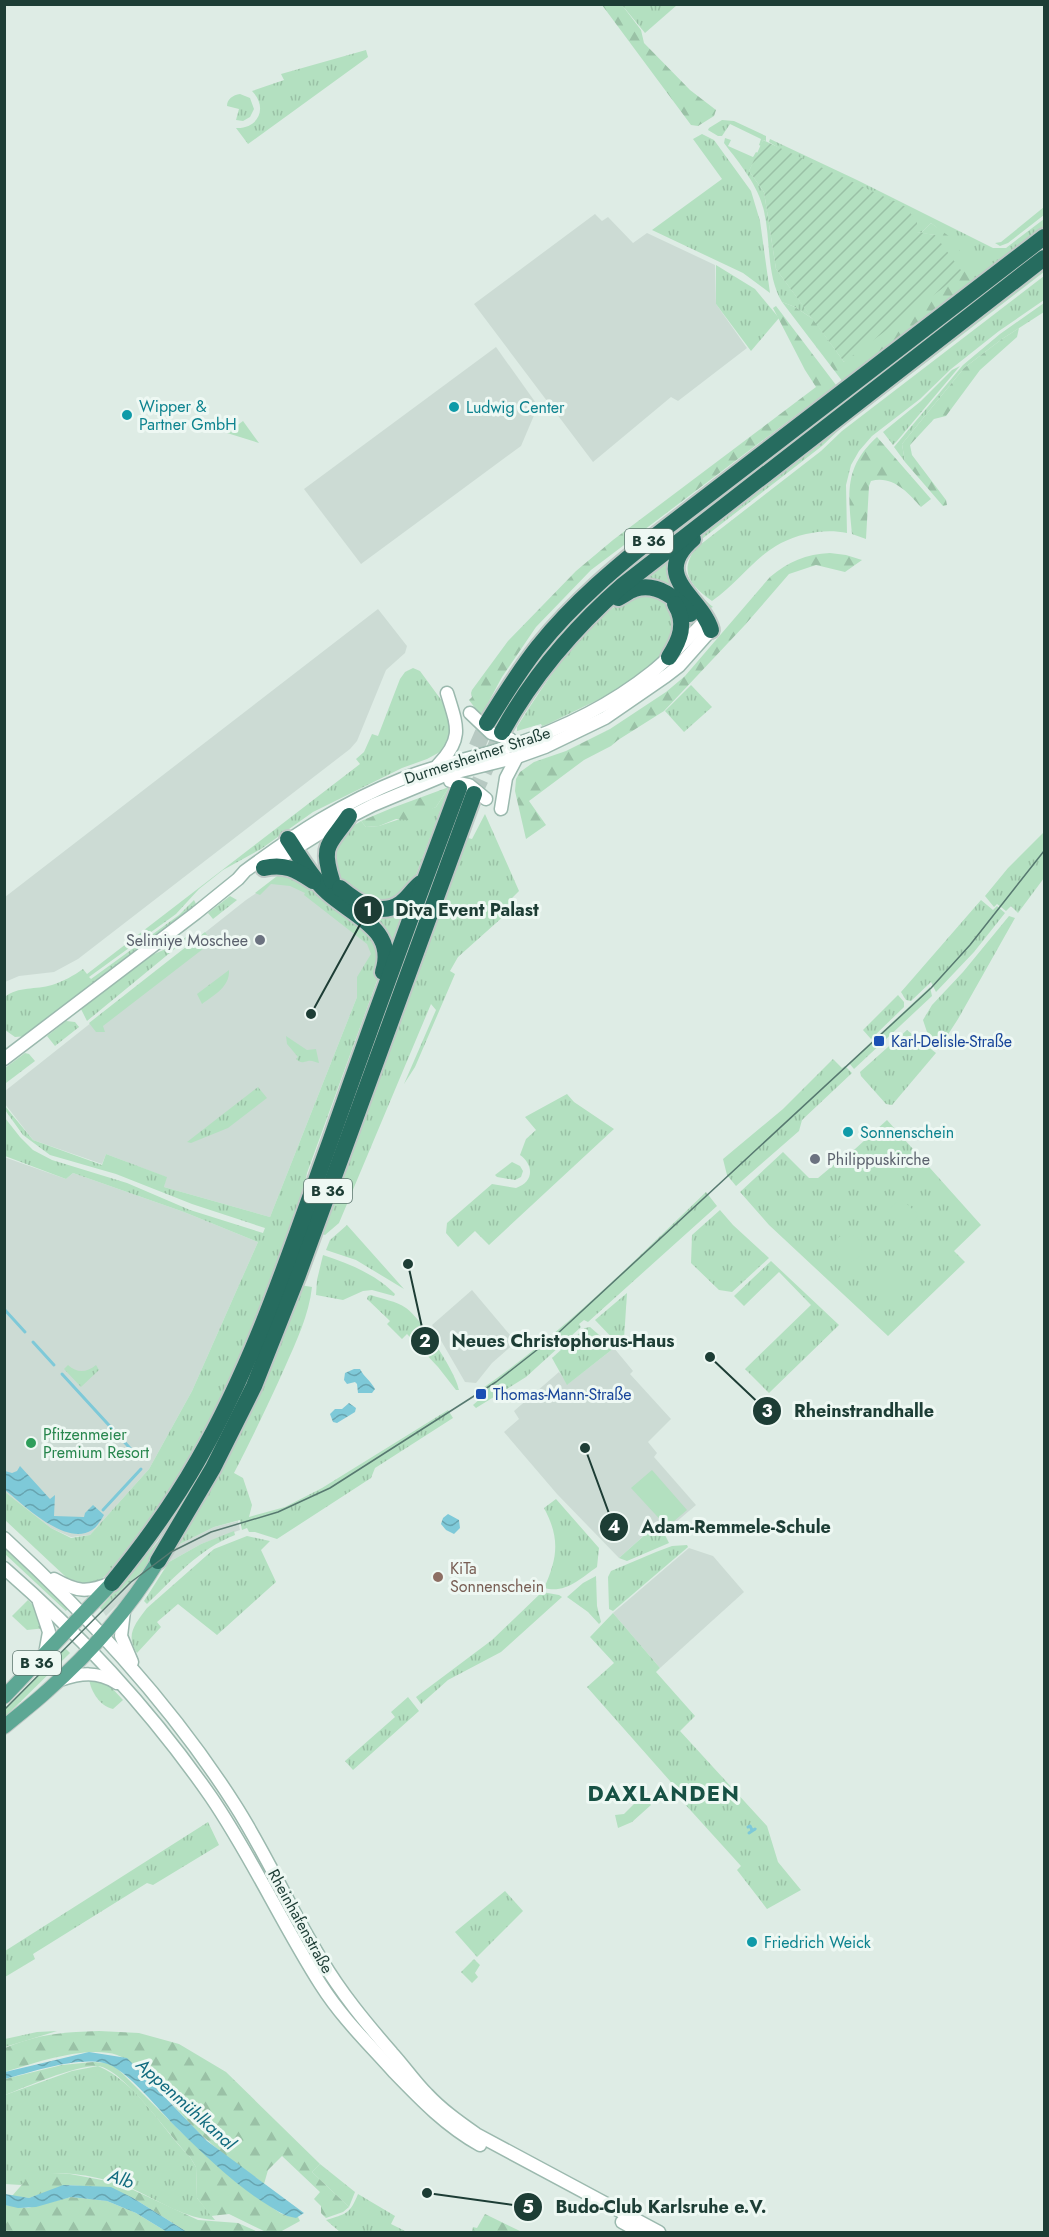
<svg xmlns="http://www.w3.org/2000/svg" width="1049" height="2237" font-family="Jost,sans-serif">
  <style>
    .built { fill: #ccdbd4 }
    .grass { fill: url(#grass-tufts) }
    .forest { fill: url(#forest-firs) }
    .garden { fill: url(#garden-furrows) }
    .pitch { fill: #b3e0c0 }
    .water { fill: url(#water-waves) }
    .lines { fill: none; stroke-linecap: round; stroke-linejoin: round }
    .stream { stroke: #7ec9d8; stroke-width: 3 }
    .highway-tunnel { stroke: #b7c9c2; stroke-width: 16; stroke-dasharray: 16 8; stroke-linecap: butt }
    .secondary-casing { stroke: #9bb9ae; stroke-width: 15 }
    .primary-casing { stroke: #c0c9c6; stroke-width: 16 }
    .highway-casing { stroke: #c0c9c6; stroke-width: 20 }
    .secondary { stroke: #fff; stroke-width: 12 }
    .primary { stroke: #5da794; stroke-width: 14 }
    .highway { stroke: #266c5f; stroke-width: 16 }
    .tram { stroke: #577970; stroke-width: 1.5 }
    .culture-dot { fill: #0f9aa8; stroke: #eef8f3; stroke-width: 2 }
    .worship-dot { fill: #6b7280; stroke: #eef8f3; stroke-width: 2 }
    .transit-dot { fill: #1a4fb4; stroke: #eef8f3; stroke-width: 2 }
    .leisure-dot { fill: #2e9e5b; stroke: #eef8f3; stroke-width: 2 }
    .education-dot { fill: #8d6e63; stroke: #eef8f3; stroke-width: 2 }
    .labels { text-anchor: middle; stroke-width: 6; stroke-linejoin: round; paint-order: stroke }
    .shield { fill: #eef8f3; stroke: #5c756e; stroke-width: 1.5 }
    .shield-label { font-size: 15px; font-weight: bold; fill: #1d3d35 }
    .culture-label { font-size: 16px; fill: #0d838f; stroke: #eef8f3; text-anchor: start }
    .street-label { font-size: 16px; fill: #1d3d35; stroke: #eef8f3 }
    .worship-label { font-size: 16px; fill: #5b616d; stroke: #eef8f3; text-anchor: end }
    .transit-label { font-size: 16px; fill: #164399; stroke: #eef8f3; text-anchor: start }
    .leisure-label { font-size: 16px; fill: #27864d; stroke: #eef8f3; text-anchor: start }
    .education-label { font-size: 16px; fill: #785e54; stroke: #eef8f3; text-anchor: start }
    .water-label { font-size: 18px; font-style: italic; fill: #116b7f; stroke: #eef8f3 }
    .district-label { font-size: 22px; font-weight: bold; letter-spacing: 1.5px; fill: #175144; stroke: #eef8f3 }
    .leader { fill: none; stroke: #1d3d35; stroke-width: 2 }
    .callout-dot { fill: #1d3d35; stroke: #eef8f3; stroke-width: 2 }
    .mark-label { font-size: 18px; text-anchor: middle; font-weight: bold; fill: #fff }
    .callout-label { font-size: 18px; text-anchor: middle; font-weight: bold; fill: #1d3d35; stroke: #eef8f3; stroke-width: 6; stroke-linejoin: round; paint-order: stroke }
  </style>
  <defs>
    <pattern id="grass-tufts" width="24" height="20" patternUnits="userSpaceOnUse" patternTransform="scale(1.5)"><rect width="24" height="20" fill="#b3e0c0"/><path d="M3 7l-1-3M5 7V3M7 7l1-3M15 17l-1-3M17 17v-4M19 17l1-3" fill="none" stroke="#9ac1a6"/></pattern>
    <pattern id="forest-firs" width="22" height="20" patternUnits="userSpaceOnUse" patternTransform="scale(1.5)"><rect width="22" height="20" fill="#b3e0c0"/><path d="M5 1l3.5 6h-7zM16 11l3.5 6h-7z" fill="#9ac1a6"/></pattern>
    <pattern id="garden-furrows" width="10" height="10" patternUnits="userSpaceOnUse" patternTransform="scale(1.5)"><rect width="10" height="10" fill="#b3e0c0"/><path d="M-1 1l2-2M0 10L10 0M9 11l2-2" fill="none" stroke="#9ac1a6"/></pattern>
    <pattern id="water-waves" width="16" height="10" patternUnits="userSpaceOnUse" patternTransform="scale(1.5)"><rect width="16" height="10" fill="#7ec9d8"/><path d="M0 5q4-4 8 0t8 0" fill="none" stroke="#67a4b0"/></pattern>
  </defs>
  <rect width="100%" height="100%" fill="#deece5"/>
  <g class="built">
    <path d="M595,214L602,221L608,217L633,243L647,233L715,265L716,304L747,348L678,401L671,397L593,462L474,304Z"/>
    <path d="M496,347L538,406L521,446L361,564L304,489Z"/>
    <path d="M378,609L407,646L405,653L386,670L357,741L350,749L78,959L54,972L19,976L5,982V897Z"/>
    <path d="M287,876L368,943L374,954L270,1217L164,1187L166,1177L106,1154L102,1164L33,1140L5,1104V1091L246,900L271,883Z"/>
    <path d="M4,1157L66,1179L73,1173L184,1212L258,1242L192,1391L149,1469L90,1535L71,1537L51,1528L5,1492Z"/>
    <path d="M472,1290L516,1342L492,1363L476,1383L465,1382L432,1325Z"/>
    <path d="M614,1348L633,1371L630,1374L671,1419L648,1442L657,1453L654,1457L696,1505L668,1529L660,1521L619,1558L557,1494L504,1432L519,1419L514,1411L559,1372L568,1384Z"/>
    <path d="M238,1521L240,1530L201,1544L169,1562L178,1545L214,1527Z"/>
    <path d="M689,1548L713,1556L744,1592L660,1668L613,1613Z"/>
    <path d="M151,1565L138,1584L106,1616L102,1610L125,1586Z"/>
  </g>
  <g class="grass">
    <path d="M622,5H677L645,33Z"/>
    <path d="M366,50L368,57L248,144L236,128C259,129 268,107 252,91L284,80L281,74Z"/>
    <path d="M240,94L250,98L254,109L250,117L243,121L236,120L239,109L227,106C227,99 233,95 240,94Z"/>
    <path d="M722,120L734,121L766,136V141L763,140L761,146L759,145L761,139L730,124L722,136H718L708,130L709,128Z"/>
    <path d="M702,134L714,140L751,191L760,221L770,293L743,273L652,230L722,179L693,139Z"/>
    <path d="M725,138L731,140L728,146L753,157L756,152L758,153L749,171L764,192L776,269L813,319L795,307L782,302C766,275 771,241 764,211C758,185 740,164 724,143Z"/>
    <path d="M770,139L857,180L993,248H1006L1044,219V227L971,283C972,260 949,237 931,223L921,233L916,232L769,142Z"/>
    <path d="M1044,207V215L1008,243L1000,246L995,243L1001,242Z"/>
    <path d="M1044,247V252L641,563L497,730L493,728C520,683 550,639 588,603C602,589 618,576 633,563Z"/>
    <path d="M716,265L755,289L779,318L751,351L716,304Z"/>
    <path d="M1044,265V272L842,427L822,446L698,542C670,572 689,586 713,607L708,609L687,589L681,570L694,542Z"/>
    <path d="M1044,276V300L999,331L951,369L920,399L872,436L859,451L851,465L846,485L847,533C833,530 819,531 806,534C759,545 747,577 712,601C691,586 678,572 696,548L821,451L842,431Z"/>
    <path d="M1044,303V312L1002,339L964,368L902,444L905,462L894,447L963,365L1000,334Z"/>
    <path d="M960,366L897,441L893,445L883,432L921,401L952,370Z"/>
    <path d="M243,421L259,443L227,433Z"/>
    <path d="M674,555L683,595L640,581Z"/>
    <path d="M635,593L664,597L678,614L668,651L634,679L614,692L548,724L542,726L541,724L517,731V727C548,678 584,622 635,593Z"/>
    <path d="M413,668L420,671L442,701L448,715L451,726L449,741L440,752L427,759L402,768L313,812L261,849L223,870L199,889L176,914L89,977L91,979L179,915L194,900L196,904L185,914L27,1036L15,1037L5,1030V997C18,986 36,990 52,985C64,981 73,976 83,969L87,974L360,764L356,759L364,752L372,734L378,736L400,679L405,672Z"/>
    <path d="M691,685L712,707L684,732L665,711Z"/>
    <path d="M449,787L413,883C384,919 362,898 335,875C329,841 331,839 361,821L366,827L379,826L436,807Z"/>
    <path d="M485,814L519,891L512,898L515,906L458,957L450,971L455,974L415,1067L404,1084L436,1010L431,1004L339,1223L325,1235L322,1234L468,838L472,839Z"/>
    <path d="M1044,832V878L1018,913L1011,906L1006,911L997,904L994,907L985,896L1008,868Z"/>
    <path d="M317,869L341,894L406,906L392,947L327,886Z"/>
    <path d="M291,872L374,933L382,967L307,1173L302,1201L261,1311L221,1402L179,1480L109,1572L96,1584L82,1588L83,1583L67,1578L5,1520V1492L51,1528L71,1538L90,1535L149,1469L192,1391L258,1242L184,1212L73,1173L66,1179L5,1156V1118L20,1137L33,1150L52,1160L127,1183L190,1210L263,1233L265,1228L192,1204L116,1174L50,1155L23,1135L5,1110L4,1105L33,1140L102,1165L106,1154L167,1177L164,1187L270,1217L357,997V977L371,954L367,944L304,895L305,893L290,886L271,884L260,895L255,893L281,873Z"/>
    <path d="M230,896L237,900L213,919L208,913Z"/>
    <path d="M981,900L993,910L997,906L1005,913L974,952L936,992L931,982L911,1001L906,1000L901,992Z"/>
    <path d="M1009,916L1015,918L958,1019L938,1050L929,1038L923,1020L932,1005L963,972Z"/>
    <path d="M205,932L212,942L103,1026L105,1032H96L89,1023Z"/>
    <path d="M186,937L188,938L87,1021L81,1009L152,955L175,945Z"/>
    <path d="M229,970C230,987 214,995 202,1004L197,994Z"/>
    <path d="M930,987L932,996L854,1069L849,1063Z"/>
    <path d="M898,995L904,1002V1007L871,1039L863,1030Z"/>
    <path d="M66,1021L75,1022L79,1027L55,1046L47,1036Z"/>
    <path d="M907,1030L936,1053L892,1105L886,1104L861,1076L860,1072Z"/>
    <path d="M286,1036L307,1050L316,1049L319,1063C316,1063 312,1060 308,1061C303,1062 301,1064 296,1059L298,1057L287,1044Z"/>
    <path d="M25,1053L29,1054L35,1061L6,1083L5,1068Z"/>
    <path d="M833,1059L842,1068L845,1066L852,1073L802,1120L799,1131L736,1186L727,1175L723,1159L783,1109Z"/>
    <path d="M258,1087L267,1098L228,1128L191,1143L187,1142Z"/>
    <path d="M567,1094L574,1102L614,1129L489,1245L475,1231L458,1247L446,1233L447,1223L492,1184L516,1188C534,1182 534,1165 520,1155L526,1139L536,1130L525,1117Z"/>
    <path d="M887,1120L981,1225L954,1251L965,1262L888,1336L769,1225L740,1192L783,1152L809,1178H818L842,1158L844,1159Z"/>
    <path d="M512,1162L520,1166L523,1171L521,1177L515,1180L497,1177L495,1175Z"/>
    <path d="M706,1192L717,1206L588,1322L584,1320L579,1324L581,1327L526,1377L476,1408L473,1405L481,1398L477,1392C561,1335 633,1262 706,1192Z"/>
    <path d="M720,1210L733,1225L769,1258L732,1292L719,1290L691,1263L692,1235Z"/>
    <path d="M347,1225L404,1289L356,1260L326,1250L330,1240Z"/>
    <path d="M323,1255C350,1264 375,1274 395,1294L394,1296L372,1290L363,1291L343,1300L316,1295L317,1280Z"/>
    <path d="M771,1261L839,1325L769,1393L745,1369L811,1305L779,1272L744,1306L734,1296Z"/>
    <path d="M300,1285L312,1287C309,1315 296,1342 285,1367C269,1403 252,1438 234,1473L243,1478L252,1505L249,1517L285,1507L322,1488L448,1410L453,1418L375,1468L371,1478L277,1539L255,1532H249L247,1528L242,1530L240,1520L214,1527L178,1545L243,1425Z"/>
    <path d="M627,1293L624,1339L618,1344L595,1320Z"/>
    <path d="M371,1295C382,1299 396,1301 406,1308C420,1317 457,1374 459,1390H456L438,1367L407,1334L402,1339L387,1324L390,1321L367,1299L368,1296Z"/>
    <path d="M590,1327L614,1348L567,1385L552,1358L585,1328Z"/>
    <path d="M68,1365C77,1373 86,1373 96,1365L99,1370L81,1387L64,1369Z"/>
    <path d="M198,1472L202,1476L151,1565L125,1586L102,1610L100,1608L161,1538L179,1510Z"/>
    <path d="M556,1499L599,1548L597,1567C580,1579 565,1594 544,1588C558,1557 560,1538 544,1508Z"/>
    <path d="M657,1524L663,1531L669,1543L627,1561L619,1558Z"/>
    <path d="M234,1531L235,1535C199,1549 174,1578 147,1604L144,1601L169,1562L201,1544Z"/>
    <path d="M247,1536L270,1541L261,1550L276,1582L217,1635L178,1604L157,1622L161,1627L137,1653C125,1635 135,1624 147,1608L214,1549Z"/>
    <path d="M687,1545L688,1547L613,1611L609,1609L608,1577L611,1571L656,1552L672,1546Z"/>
    <path d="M4,1546L69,1607L66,1611L5,1554Z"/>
    <path d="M596,1576L597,1606L601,1622L599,1624L588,1612L567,1597L583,1583Z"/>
    <path d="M542,1592L559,1595L562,1597L501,1652L448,1680L421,1704L416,1697L492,1640Z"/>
    <path d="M28,1600L40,1612L46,1628L27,1630L12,1616Z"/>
    <path d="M613,1613L660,1668L656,1672L695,1716L680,1731L767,1826L778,1862L801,1890L767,1909L737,1870L741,1866L683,1802L670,1781L587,1687L614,1663L590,1637Z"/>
    <path d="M65,1648L70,1653L5,1717V1708Z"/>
    <path d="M89,1676L110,1686L123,1700L113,1709C99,1706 89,1689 89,1676Z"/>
    <path d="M408,1697L419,1711L353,1770L345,1761L395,1717L391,1712Z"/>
    <path d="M643,1795L651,1805L632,1822L618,1828L615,1815L624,1814Z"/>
    <path d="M208,1822L219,1845L153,1885L147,1883L33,1954L35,1959L5,1977V1951Z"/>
    <path d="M505,1891L523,1911L477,1957L455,1932Z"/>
    <path d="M474,1959L480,1965L475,1973L478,1977L472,1983L461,1972Z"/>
    <path d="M57,2031L5,2047V2039L37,2032Z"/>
    <path d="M98,2066C138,2083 160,2127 190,2157L196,2167L197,2198L215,2220C186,2219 159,2201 133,2189C104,2177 47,2163 21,2185L5,2184V2095L72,2071Z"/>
    <path d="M320,2164L355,2192L349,2207L312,2172Z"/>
    <path d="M358,2194L395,2216L391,2224L407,2232H340L326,2220C346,2214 350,2214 358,2194Z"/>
  </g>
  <g class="forest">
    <path d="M602,5H622L641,30L644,43L690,90L716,110L714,116L698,126L691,125Z"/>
    <path d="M931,223L950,237L971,266V283L843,382L782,302L795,307L813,319L844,362L935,235L921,233Z"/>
    <path d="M776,306L836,385L591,570L536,627L502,677L481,716L469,700L472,697L471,693L472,690L508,641L576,571L613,540L816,387L805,370L773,308Z"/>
    <path d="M1019,328L1017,337L980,370L946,416L934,419L910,445L912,455L946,500L947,505L943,506L905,462L902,444L964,368L1002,339Z"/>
    <path d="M877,437L931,499L921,507C908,493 893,475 871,481L869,486L866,539L852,534C848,493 844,467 877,437Z"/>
    <path d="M830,553L846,555L862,560L845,572L816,565L789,574L744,626L664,711L618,740L611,746L584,760L529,801L546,825L526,839L515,791L516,779L520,772L534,762L566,751L610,729L666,692L685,676L770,577C788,562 806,554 830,553Z"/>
    <path d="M449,787L436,807L408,820L396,819L379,826L366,827L361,821L392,808Z"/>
    <path d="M99,2031L139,2033L179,2044L226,2072L320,2164L312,2172L349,2207L343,2212L326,2218L321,2213V2206L314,2199L320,2192L282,2156L268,2170L264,2184C245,2169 224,2156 206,2139C181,2118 144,2064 117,2055C87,2045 34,2063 5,2072V2048C38,2034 63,2032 99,2031Z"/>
    <path d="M93,2062L107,2063L116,2067L180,2131L236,2182L280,2213L287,2216L298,2217L300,2221L280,2232H266L229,2214L211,2216L197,2198L196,2167L190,2157C170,2137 124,2069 98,2066C79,2064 25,2087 5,2095V2079L62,2065Z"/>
    <path d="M44,2173L70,2174L107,2181L129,2188L198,2220L238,2223L258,2232H187L133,2198L95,2187L67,2185L29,2198L12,2196L26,2180Z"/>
    <path d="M71,2197L107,2201L136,2213L167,2232H5V2205L28,2208Z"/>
    <path d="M485,2214L522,2232H472L473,2227L477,2228Z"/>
  </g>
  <path class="garden" d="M763,140L906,207L917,222V232L935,235L963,273L844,362L776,269L764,192L749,171Z"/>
  <g class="pitch">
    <path d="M900,1198L919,1215L907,1229L887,1212Z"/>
    <circle cx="848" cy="1248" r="14"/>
    <path d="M897,1264L911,1278L885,1303L872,1289Z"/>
    <path d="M652,1470L687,1510L667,1527L631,1488Z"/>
  </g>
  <g class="water">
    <path d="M354,1369H360C364,1377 371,1381 375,1389L372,1393H358L357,1384L355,1382L347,1384L344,1380L345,1373Z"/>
    <path d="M349,1403L356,1408L355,1412L337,1423L333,1422L330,1414L335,1409H342Z"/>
    <path d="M20,1466L50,1499L55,1495L54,1516L84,1517L85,1513L93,1505L104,1515C101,1520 97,1527 92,1530C66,1547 24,1505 5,1490V1471L12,1473L17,1471Z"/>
    <path d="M448,1514L459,1520L460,1528L454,1534L446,1530L441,1524L443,1518Z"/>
    <path d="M89,2052L127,2058L207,2141L304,2213L296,2218L287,2216C248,2197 209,2160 179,2130C161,2113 126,2067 104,2063C75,2057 33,2072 5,2079V2072Z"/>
    <path d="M63,2185L111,2187L133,2198L187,2232H167L136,2213L107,2201L71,2197L36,2207L18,2208L5,2205V2194L29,2198Z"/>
  </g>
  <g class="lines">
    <g class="stream">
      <path d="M4,1309L25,1332"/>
      <path d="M33,1342L54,1365"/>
      <path d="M62,1374L139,1458"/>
      <path d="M103,1510L141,1469"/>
      <path d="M748,1827L750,1826L752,1830"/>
      <path d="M749,1833L755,1829"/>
    </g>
    <g class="highway-tunnel">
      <path d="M467,769L487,723"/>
      <path d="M474,794L502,732"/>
    </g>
    <g class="secondary-casing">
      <g id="secondary">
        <path d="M470,713L491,733L510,739"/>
        <path d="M438,765C464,738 457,726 447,693"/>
        <path d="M450,781L469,785L486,799"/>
        <path d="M501,809L506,778L517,757"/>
        <path d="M266,867L330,827L373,805L445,775L517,757L545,747L605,718L666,676L679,666L711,630"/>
        <path d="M4,1059L196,913L238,879L245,871C297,833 342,803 402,779C433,766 466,760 498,750C553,733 607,708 652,672C672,656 690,636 708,618"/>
        <path d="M4,1538C91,1618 172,1706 235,1805C267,1855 290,1909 321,1959C341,1993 366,2023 392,2053C404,2066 414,2081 427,2094C442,2110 459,2122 476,2134L659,2232"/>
        <path d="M4,1568C82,1636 152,1712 211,1797C252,1857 282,1924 321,1985C342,2018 368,2043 394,2072C421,2100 446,2126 480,2145"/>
        <path d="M54,1579C77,1592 87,1593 111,1583"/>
        <path d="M39,1602L49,1632L45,1654"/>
        <path d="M124,1611L121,1636L132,1662"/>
        <path d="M60,1680C81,1673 97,1671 117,1683"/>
        <path d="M622,2222L640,2232"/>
      </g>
    </g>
    <g class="primary-casing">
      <g id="primary">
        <path d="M4,1697L112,1583"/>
        <path d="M4,1727C18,1715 33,1704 47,1691C90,1653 128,1610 158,1561"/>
      </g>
    </g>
    <g class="highway-casing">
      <g id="highway">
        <path d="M693,539C649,577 702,597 711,630"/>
        <path d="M618,598C624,595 629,591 635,589C657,582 678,599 690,614"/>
        <path d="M669,657C680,640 687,623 675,604"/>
        <path d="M487,723C503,697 519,671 538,647C574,602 618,565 663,530L1044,237"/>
        <path d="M502,732C533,676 575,627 623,585L1044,258"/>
        <path d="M288,839C300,857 311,877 327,892C353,916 397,929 383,972"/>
        <path d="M264,868C285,863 296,870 313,881"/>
        <path d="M332,881C320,843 330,845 349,816"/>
        <path d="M340,888C357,902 379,918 401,903C409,897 413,889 421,883"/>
        <path d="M158,1561L213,1468L254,1386L298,1275L474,794"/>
        <path d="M112,1583C144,1544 173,1504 198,1460C255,1361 291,1249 330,1142C372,1023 415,905 459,788"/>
      </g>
    </g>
    <use href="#secondary" class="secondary"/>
    <use href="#primary" class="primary"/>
    <use href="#highway" class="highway"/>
    <path class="tram" d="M4,1710L131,1582L171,1552L211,1532L278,1512L330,1488L496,1382L556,1335L931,988L970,945L1044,851"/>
  </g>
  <g class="culture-dot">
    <circle cx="454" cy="407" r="6"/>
    <circle cx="127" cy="415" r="6"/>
    <circle cx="848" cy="1132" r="6"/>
    <circle cx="752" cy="1942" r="6"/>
  </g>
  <g class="worship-dot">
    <circle cx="260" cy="940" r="6"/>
    <circle cx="815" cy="1159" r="6"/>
  </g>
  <g class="transit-dot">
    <rect x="873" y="1035" width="12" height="12" rx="3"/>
    <rect x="475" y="1388" width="12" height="12" rx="3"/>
  </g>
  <circle class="leisure-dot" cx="31" cy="1443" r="6"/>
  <circle class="education-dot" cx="438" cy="1577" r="6"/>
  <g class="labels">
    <g class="shield">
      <rect x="625" y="529" width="48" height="24" rx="4.5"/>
      <rect x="304" y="1179" width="48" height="24" rx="4.5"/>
      <rect x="13" y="1651" width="48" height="24" rx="4.5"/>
    </g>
    <g class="shield-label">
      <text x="649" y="546">B 36</text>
      <text x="328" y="1196">B 36</text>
      <text x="37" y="1668">B 36</text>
    </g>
    <g class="culture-label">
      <text x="139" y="412">Wipper &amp;<tspan x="139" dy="18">Partner GmbH</tspan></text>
      <text x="466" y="413">Ludwig Center</text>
      <text x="860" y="1138">Sonnenschein</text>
      <text x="764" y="1948">Friedrich Weick</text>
    </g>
    <g class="street-label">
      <text transform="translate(477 755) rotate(-18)" y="6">Durmersheimer Straße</text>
      <text transform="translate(301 1921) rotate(61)" y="6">Rheinhafenstraße</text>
    </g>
    <g class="worship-label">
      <text x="248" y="946">Selimiye Moschee</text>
      <text x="827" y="1165" text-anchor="start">Philippuskirche</text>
    </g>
    <g class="transit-label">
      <text x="891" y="1047">Karl-Delisle-Straße</text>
      <text x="493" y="1400">Thomas-Mann-Straße</text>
    </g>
    <g class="leisure-label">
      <text x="43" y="1440">Pfitzenmeier<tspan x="43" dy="18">Premium Resort</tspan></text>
    </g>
    <g class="education-label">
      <text x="450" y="1574">KiTa<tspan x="450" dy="18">Sonnenschein</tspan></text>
    </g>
    <g class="water-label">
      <text transform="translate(186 2104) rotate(42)" y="6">Appenmühlkanal</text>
      <text transform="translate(121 2179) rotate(19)" y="6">Alb</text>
    </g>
    <g class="district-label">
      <text x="664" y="1801">DAXLANDEN</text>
    </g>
  </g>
  <path class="leader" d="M311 1014L368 910M408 1264L425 1341M710 1357L767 1411M585 1448L614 1527M427 2193L528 2207"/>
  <g class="callout-dot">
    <circle cx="311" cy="1014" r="6"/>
    <circle cx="408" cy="1264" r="6"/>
    <circle cx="710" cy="1357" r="6"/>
    <circle cx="585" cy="1448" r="6"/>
    <circle cx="427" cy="2193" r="6"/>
    <circle cx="368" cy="910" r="15"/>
    <circle cx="425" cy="1341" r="15"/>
    <circle cx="767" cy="1411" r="15"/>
    <circle cx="614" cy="1527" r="15"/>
    <circle cx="528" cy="2207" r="15"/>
  </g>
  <g class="mark-label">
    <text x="368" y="916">1</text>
    <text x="425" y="1347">2</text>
    <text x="767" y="1417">3</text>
    <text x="614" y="1533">4</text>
    <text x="528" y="2213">5</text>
  </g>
  <g class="callout-label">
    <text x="467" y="916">Diva Event Palast</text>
    <text x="563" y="1347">Neues Christophorus-Haus</text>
    <text x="864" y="1417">Rheinstrandhalle</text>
    <text x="736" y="1533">Adam-Remmele-Schule</text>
    <text x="661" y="2213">Budo-Club Karlsruhe e.V.</text>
  </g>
  <rect width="1049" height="2237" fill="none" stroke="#1d3d35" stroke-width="12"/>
</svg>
